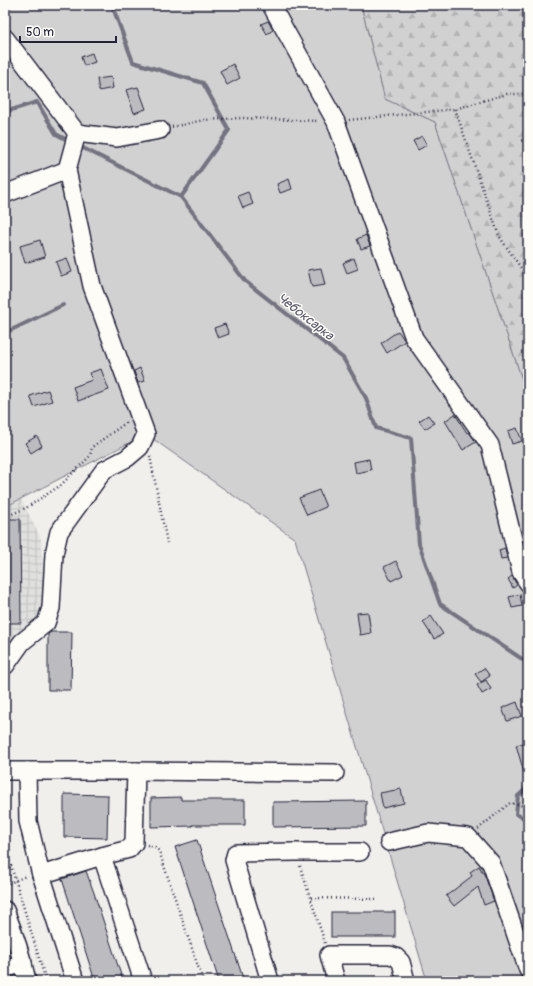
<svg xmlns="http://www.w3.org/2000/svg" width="533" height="986" font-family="Pangolin,sans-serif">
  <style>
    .industrial { fill: url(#industrial-grid) }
    .green { fill: #d2d1d1; stroke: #7a7a86 }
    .forest { fill: url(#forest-firs); stroke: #7a7a86 }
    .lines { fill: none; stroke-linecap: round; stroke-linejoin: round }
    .stream { stroke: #737381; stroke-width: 4 }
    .building { fill: #bcbcc0; stroke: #22223b }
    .minor-casing { stroke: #22223b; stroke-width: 20 }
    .path { stroke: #22223b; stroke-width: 2.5; stroke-dasharray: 1 3; stroke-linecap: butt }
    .minor { stroke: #fdfcf7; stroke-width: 17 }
    .labels { text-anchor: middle; stroke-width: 3; stroke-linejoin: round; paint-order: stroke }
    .water-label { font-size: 13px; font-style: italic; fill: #58586a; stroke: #fdfcf7 }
  </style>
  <defs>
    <pattern id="industrial-grid" width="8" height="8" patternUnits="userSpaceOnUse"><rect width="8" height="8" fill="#e0e0df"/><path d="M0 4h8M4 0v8" fill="none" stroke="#c0c0c0"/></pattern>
    <pattern id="forest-firs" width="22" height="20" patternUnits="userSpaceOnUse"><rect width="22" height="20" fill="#d2d1d1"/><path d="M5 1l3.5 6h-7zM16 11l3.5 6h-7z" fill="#b4b3b4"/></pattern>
  </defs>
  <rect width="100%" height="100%" fill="#f0efec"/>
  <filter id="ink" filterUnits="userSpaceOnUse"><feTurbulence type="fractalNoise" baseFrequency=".025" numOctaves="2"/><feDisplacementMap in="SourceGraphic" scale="8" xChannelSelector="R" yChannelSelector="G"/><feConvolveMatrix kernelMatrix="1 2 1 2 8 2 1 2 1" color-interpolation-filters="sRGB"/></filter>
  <g filter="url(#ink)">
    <path class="industrial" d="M21,499L41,539L46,623L5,666V507Z"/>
    <path class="green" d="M5,5H361L385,99L435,122L528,397V981H427L295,539L146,434L5,507Z"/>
    <path class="forest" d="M361,5H528V397L435,122L385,99Z"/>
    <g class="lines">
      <g class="stream">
        <path d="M112,5L133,62L203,83L229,130L181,197L245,281L343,358L366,398L376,428L411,438L419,544L440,604L528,663"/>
        <path d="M5,112L37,102L56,134L71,142"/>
        <path d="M79,146L181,197"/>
        <path d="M5,333L63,305"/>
        <path d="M528,787L518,796L516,814L528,820"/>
      </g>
    </g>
    <g class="building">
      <path d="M268,21L273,30L267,34L261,24Z"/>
      <path d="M92,53L95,62L84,66L81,57Z"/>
      <path d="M233,64L240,78L227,85L220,71Z"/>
      <path d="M111,77L113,88L99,91L97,79Z"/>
      <path d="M138,87L146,109L134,113L126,90Z"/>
      <path d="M422,136L427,145L418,150L413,141Z"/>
      <path d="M289,179L292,189L280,193L277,184Z"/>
      <path d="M248,192L253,204L243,208L238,196Z"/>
      <path d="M366,235L370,246L361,249L357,239Z"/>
      <path d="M40,240L45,257L25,263L20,246Z"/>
      <path d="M67,258L72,272L61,276L56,262Z"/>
      <path d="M354,258L358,269L347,273L343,263Z"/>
      <path d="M321,268L325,285L312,287L308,270Z"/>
      <path d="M225,324L229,334L218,338L214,328Z"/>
      <path d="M398,331L405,341L387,353L381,343Z"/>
      <path d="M140,368L145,381L138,383L134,371Z"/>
      <path d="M101,369L109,390L78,401L73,387L92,380L89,373Z"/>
      <path d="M48,390L52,401L34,407L30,396Z"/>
      <path d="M455,414L467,433L469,432L476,442L463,450L445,421Z"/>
      <path d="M428,415L434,423L425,429L419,421Z"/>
      <path d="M517,428L522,441L512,444L508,431Z"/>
      <path d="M37,436L42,446L31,453L25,443Z"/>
      <path d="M369,459L371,470L356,473L354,462Z"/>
      <path d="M319,490L326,507L307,515L299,498Z"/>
      <path d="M7,519H20L21,623H5V529H7Z"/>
      <path d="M505,548L507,558L501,559L499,550Z"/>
      <path d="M396,561L403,575L391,581L384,567Z"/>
      <path d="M512,576L517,585L513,588L508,579Z"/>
      <path d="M520,594L522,606L512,608L509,597Z"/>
      <path d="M368,612L371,633L360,635L357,613Z"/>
      <path d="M431,616L443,634L434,639L423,622Z"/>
      <path d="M51,632H72L71,690H48V634Z"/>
      <path d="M484,668L490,676L481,682L475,674Z"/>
      <path d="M486,680L491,689L482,694L477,685Z"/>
      <path d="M517,702L522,716L507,721L502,708Z"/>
      <path d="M528,742V775L525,776L516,745Z"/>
      <path d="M401,789L404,803L383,808L380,793Z"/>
      <path d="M64,794L108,795L107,838L64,837Z"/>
      <path d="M181,797V800H245V825H192L193,826L151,827V798Z"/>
      <path d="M366,801V826L273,827V802Z"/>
      <path d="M197,840L244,981H219L175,847Z"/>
      <path d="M479,866L485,876L494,901L484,905L478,887L454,906L446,896L472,876L470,872Z"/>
      <path d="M86,871L94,893L123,981H95L62,879Z"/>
      <rect x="331" y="912" width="64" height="25"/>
    </g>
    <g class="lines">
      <g class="minor-casing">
        <g id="minor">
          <path d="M271,5L336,122L414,338L490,445L521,572L528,583"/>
          <path d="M5,38L77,133L117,138L160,130"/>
          <path d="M5,194L67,170"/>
          <path d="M5,666L22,642L46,623L51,608L54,554L59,532L104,470L127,458L140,447L146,434L92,286L67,170L77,133"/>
          <path d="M5,771H136L335,773"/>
          <path d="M27,771L28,821L40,871L75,981"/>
          <path d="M389,842L428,833L468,837L491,863L528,970"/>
          <path d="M102,856L129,849L134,843L136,771"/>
          <path d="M41,875L102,856L143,981"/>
          <path d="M5,910C14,933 22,957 27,981"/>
          <path d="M5,969L23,963"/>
          <path d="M270,981L234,860L236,853L295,852H360"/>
          <path d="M336,981L329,955H390L396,957L401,962L406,981"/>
        </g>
      </g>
      <g class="path">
        <path d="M455,109L499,236L528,278"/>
        <path d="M349,120L455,109L507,94H528"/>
        <path d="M172,127L204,120L242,118L319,121"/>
        <path d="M150,456L167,543"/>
        <path d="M5,517L26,508L61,485L90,456L92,447L127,422"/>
        <path d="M478,829L510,803L524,806L528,808"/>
        <path d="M147,845L155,847L159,851L203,981"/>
        <path d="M5,846L46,981"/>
        <path d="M300,866L325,943"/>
        <path d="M5,885L26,876"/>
        <path d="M311,898L377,899"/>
      </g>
      <use href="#minor" class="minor"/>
    </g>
  </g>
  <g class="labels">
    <g class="water-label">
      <text transform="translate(306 316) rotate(38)" y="5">Чебоксарка</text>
    </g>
  </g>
  <rect width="533" height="986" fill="none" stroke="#fdfcf7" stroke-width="20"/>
  <rect x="10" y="10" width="513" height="966" fill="none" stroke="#22223b" stroke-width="1.5" filter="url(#ink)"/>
  <path d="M20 36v6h96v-6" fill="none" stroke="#22223b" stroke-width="2"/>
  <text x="26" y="36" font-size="12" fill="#22223b" stroke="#fdfcf7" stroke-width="3" paint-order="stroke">50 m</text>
</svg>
